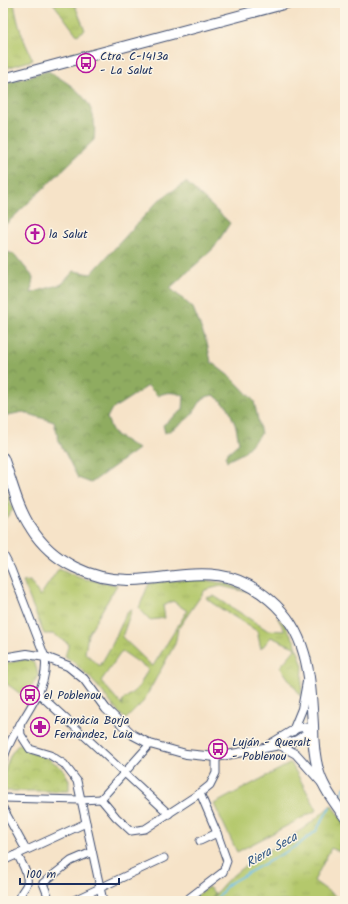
<svg xmlns="http://www.w3.org/2000/svg" width="348" height="904" font-family="Kalam,sans-serif">
  <style>
    .grass { fill: url(#grass-tufts); stroke: #687c65; fill-rule: evenodd }
    .forest { fill: url(#forest-crowns); stroke: #556e5f }
    .park { fill: url(#park-crowns); stroke: #687c65 }
    .pitch { fill: #b4c86c; stroke: #687c65 }
    .lines { fill: none; stroke-linecap: round; stroke-linejoin: round }
    .stream { stroke: #6abee6; stroke-width: 2 }
    .minor-casing { stroke: #3c4a6e; stroke-width: 9 }
    .tertiary-casing { stroke: #3c4a6e; stroke-width: 10 }
    .secondary-casing { stroke: #3c4a6e; stroke-width: 12 }
    .minor { stroke: #fff; stroke-width: 7 }
    .tertiary { stroke: #fff; stroke-width: 8 }
    .secondary { stroke: #fff; stroke-width: 10 }
    .labels { text-anchor: middle; stroke-width: 3; stroke-linejoin: round; paint-order: stroke }
    .poi-label { font-size: 12px; fill: #1b2f5e; stroke: #fcf5e5; text-anchor: start }
    .water-label { font-size: 13px; font-style: italic; fill: #335a87; stroke: #fcf5e5 }
  </style>
  <defs>
    <pattern id="grass-tufts" width="24" height="20" patternUnits="userSpaceOnUse"><rect width="24" height="20" fill="#b4c86c"/><path d="M3 7l-1-3M5 7V3M7 7l1-3M15 17l-1-3M17 17v-4M19 17l1-3" fill="none" stroke="#9aac60"/></pattern>
    <pattern id="forest-crowns" width="20" height="18" patternUnits="userSpaceOnUse"><rect width="20" height="18" fill="#8fac60"/><path d="M2 6a3 3 0 1 1 6 0M12 15a3 3 0 1 1 6 0" fill="none" stroke="#748c52"/></pattern>
    <pattern id="park-crowns" width="20" height="18" patternUnits="userSpaceOnUse"><rect width="20" height="18" fill="#b4c86c"/><path d="M2 6a3 3 0 1 1 6 0M12 15a3 3 0 1 1 6 0" fill="none" stroke="#9aac60"/></pattern>
  </defs>
  <rect width="100%" height="100%" fill="#fcf5e5"/>
  <filter id="ink" filterUnits="userSpaceOnUse"><feTurbulence type="fractalNoise" baseFrequency=".025" numOctaves="2"/><feDisplacementMap in="SourceGraphic" scale="8" xChannelSelector="R" yChannelSelector="G"/><feConvolveMatrix kernelMatrix="1 2 1 2 8 2 1 2 1" color-interpolation-filters="sRGB"/></filter>
  <filter id="wash" filterUnits="userSpaceOnUse"><feTurbulence type="fractalNoise" baseFrequency=".012" numOctaves="4" result="noise"/><feDisplacementMap in="SourceGraphic" scale="16" xChannelSelector="R" yChannelSelector="G"/><feGaussianBlur stdDeviation="0.9" result="paint"/><feColorMatrix in="noise" values="0 0 0 0 0 0 0 0 0 0 0 0 0 0 0 0 0 1.4 0 .05"/><feComposite in="paint" operator="in"/></filter>
  <g filter="url(#wash)">
    <rect width="100%" height="100%" fill="#f6e3c8"/>
    <g class="grass">
      <path d="M3,3H14C18,27 23,39 33,60L3,69V25L9,20L3,12Z"/>
      <path d="M53,3H74L85,30L77,35Z"/>
      <path d="M3,483L13,510L3,521Z"/>
      <path d="M59,568L80,578L117,585L88,634L85,653L100,666L113,643L126,614L132,609L122,637L148,662L153,666L187,611L173,601L163,606L165,618L150,620L139,608L149,583L195,579L225,583L247,592L221,586L205,590L178,629L175,644L143,702L126,719C115,711 108,698 99,688C89,676 78,665 65,656L69,644L53,634H44L23,582L30,581L40,596ZM122,651L148,669L139,687L122,701V705L101,681Z"/>
      <path d="M214,596L267,630L285,631L277,617L286,626L295,642L303,666L301,696L280,667L296,648L271,637L261,649L257,631L212,603L206,598Z"/>
      <path d="M331,805L345,823V854L331,848L314,881L342,901H212C224,871 282,845 308,825C316,819 324,812 331,805Z"/>
    </g>
    <g class="forest">
      <path d="M48,71C77,88 99,102 94,140L3,227V84Z"/>
      <path d="M186,182L230,223L214,248L170,288L193,308L207,343L211,362L233,379L254,401L261,434L243,453L227,461L225,455L239,443L236,427L228,407L214,395C200,397 201,402 194,412C188,420 174,429 165,433L163,425L183,410L184,396C175,392 167,391 158,396L148,386L111,410L107,418L113,433L138,449L91,483L78,478L59,441L54,422L23,412L3,416V251L14,254L33,277L31,293L62,284L74,271L91,274L159,200Z"/>
    </g>
    <g class="park">
      <path d="M27,659C35,661 37,668 38,675L26,698L3,681V664Z"/>
      <path d="M20,744L29,752L48,758L63,769L69,780V791H3C3,777 7,752 20,744Z"/>
      <path d="M208,887L215,893L212,901H190Z"/>
    </g>
    <path class="pitch" d="M291,763L317,810L237,852L214,804Z"/>
    <g class="lines">
      <g class="stream">
        <path d="M338,799L345,787"/>
        <path d="M215,901L228,884L298,845L316,831L330,807"/>
      </g>
    </g>
  </g>
  <g filter="url(#ink)">
    <g class="lines">
      <g class="minor-casing">
        <g id="minor">
          <path d="M3,554L11,569L45,657C50,688 22,716 10,743C7,748 5,755 3,760"/>
          <path d="M38,693L169,814"/>
          <path d="M20,724L21,735L30,749L50,755L64,764L77,781L103,901"/>
          <path d="M3,798L80,800L101,799"/>
          <path d="M101,799L116,817L131,831L145,829L200,793L210,785L216,773V757"/>
          <path d="M101,799L150,744"/>
          <path d="M3,808L26,850"/>
          <path d="M200,841L217,833"/>
          <path d="M17,854C21,862 29,874 27,883C25,891 20,889 20,901"/>
          <path d="M3,861L86,823"/>
          <path d="M50,901L43,883L71,861L92,852"/>
          <path d="M72,901L164,858"/>
          <path d="M185,901L223,872L227,861L217,833L200,793"/>
        </g>
      </g>
      <g class="tertiary-casing">
        <g id="tertiary">
          <path d="M3,658L27,654L45,657L68,666L84,679L106,709L133,735L150,744L186,754L216,757L280,745L297,740L313,729"/>
          <path d="M293,731L302,709L307,682"/>
          <path d="M269,745L297,728L302,727L313,729"/>
          <path d="M280,745L296,754L322,783"/>
        </g>
      </g>
      <g class="secondary-casing">
        <g id="secondary">
          <path d="M3,79L287,3"/>
          <path d="M3,458C12,482 17,507 31,528C52,562 92,581 132,580C185,578 224,560 270,600C309,633 310,677 313,725C313,741 314,757 319,773C324,789 335,803 345,817"/>
        </g>
      </g>
      <use href="#minor" class="minor"/>
      <use href="#tertiary" class="tertiary"/>
      <use href="#secondary" class="secondary"/>
    </g>
  </g>
  <defs>
    <g id="bus-ring" transform="scale(1)"><circle r="9.5" fill="#fcf5e5" stroke="#b5179e" stroke-width="1.5"/><path d="M-5-6H5V4H4V6H2V4H-2V6H-4V4H-5ZM-3.5-4V0h7V-4ZM-3.5 1.2v1.5H-2V1.2ZM2 1.2v1.5H3.5V1.2Z" fill="#b5179e"/></g>
    <g id="church-ring" transform="scale(1)"><circle r="9.5" fill="#fcf5e5" stroke="#b5179e" stroke-width="1.5"/><path d="M-1.2-6h2.4v3.5h3.3v2.4h-3.3V6h-2.4V-.1h-3.3v-2.4h3.3Z" fill="#b5179e"/></g>
    <g id="pharmacy-ring" transform="scale(1)"><circle r="9.5" fill="#fcf5e5" stroke="#b5179e" stroke-width="1.5"/><path d="M-2-6h4v4h4v4h-4v4h-4v-4h-4v-4h4Z" fill="#b5179e"/></g>
  </defs>
  <g fill-rule="evenodd">
    <use href="#bus-ring" x="86" y="63"/>
    <use href="#church-ring" x="35" y="234"/>
    <use href="#bus-ring" x="30" y="695"/>
    <use href="#pharmacy-ring" x="40" y="727"/>
    <use href="#bus-ring" x="218" y="749"/>
  </g>
  <g class="labels">
    <g class="poi-label">
      <text x="100" y="60">Ctra. C-1413a<tspan x="100" dy="14">- La Salut</tspan></text>
      <text x="49" y="238">la Salut</text>
      <text x="44" y="699">el Poblenou</text>
      <text x="54" y="724">Farmàcia Borja<tspan x="54" dy="14">Fernandez, Laia</tspan></text>
      <text x="232" y="746">Luján - Queralt<tspan x="232" dy="14">- Poblenou</tspan></text>
    </g>
    <g class="water-label">
      <text transform="translate(271 849) rotate(-30)" y="5">Riera Seca</text>
    </g>
  </g>
  <rect width="348" height="904" fill="none" stroke="#fcf5e5" stroke-width="16"/>
  <path d="M20 878v6h99v-6" fill="none" stroke="#1b2f5e" stroke-width="2"/>
  <text x="26" y="878" font-size="12" fill="#1b2f5e" stroke="#fcf5e5" stroke-width="3" paint-order="stroke">100 m</text>
</svg>
